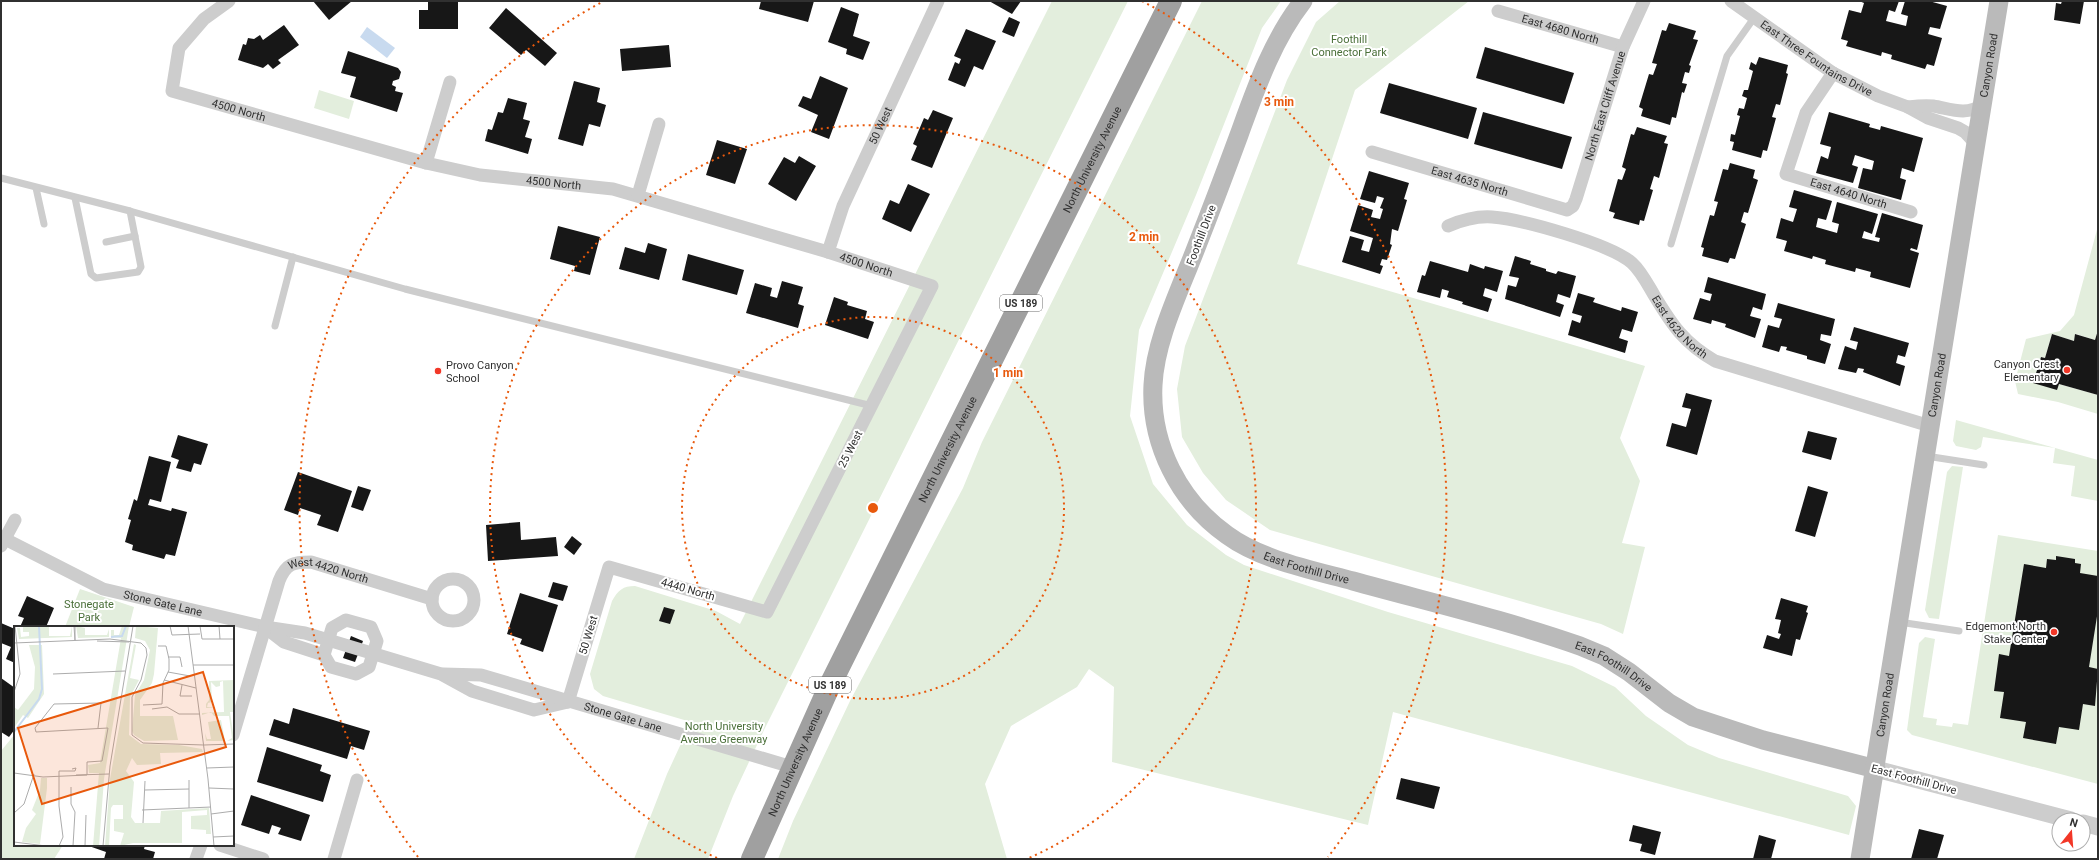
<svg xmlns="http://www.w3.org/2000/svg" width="2099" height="860" font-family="Roboto,sans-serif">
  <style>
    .green { fill: #e3eedd }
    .water { fill: #c8daef }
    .building { fill: #171717 }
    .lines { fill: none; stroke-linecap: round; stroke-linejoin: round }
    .service { stroke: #cdcdcd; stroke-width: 7 }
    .minor { stroke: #cdcdcd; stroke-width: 13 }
    .tertiary { stroke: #cdcdcd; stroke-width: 17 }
    .secondary { stroke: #bababa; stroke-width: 19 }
    .trunk { stroke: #a0a0a0; stroke-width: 22 }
    .ring { fill: none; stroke: #e8590c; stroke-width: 2; stroke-dasharray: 2 4 }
    .poi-dot { fill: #f23727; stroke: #fff; stroke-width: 1.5 }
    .labels { text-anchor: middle; stroke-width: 4; stroke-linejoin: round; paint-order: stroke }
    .shield { fill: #fff; stroke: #6e6e6e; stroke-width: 1 }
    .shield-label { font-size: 10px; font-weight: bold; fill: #303030 }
    .street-label { font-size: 11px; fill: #303030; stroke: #fff }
    .park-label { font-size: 11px; fill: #4a6f39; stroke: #fff }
    .poi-label { font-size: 11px; fill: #303030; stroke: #fff; text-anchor: end }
    .inset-river { fill: none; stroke: #c8daef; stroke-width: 2 }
    .inset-road { fill: none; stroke: #acacac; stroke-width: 1 }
    .view { fill: #e8590c; fill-opacity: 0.15; stroke: #e8590c; stroke-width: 2 }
    .inset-edge { fill: none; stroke: #303030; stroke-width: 2 }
    .centre { fill: #e8590c; stroke: #fff; stroke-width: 2 }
    .ring-label { font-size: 12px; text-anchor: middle; font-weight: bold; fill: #e8590c; stroke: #fff; stroke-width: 4; stroke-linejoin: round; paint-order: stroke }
  </style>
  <rect width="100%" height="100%" fill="#fff"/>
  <g class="green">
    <path d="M1052,1H1128L764,730L733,796L708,859H634L667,774L691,722L603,696L594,689L590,674L612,601C618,590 623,586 635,586L716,611L740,624Z"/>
    <path d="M1202,1H1281L1262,28L1196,195L1139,330L1130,416L1153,484L1187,525L1226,555L1244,565L1388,612L1572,666L1615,687L1646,716L1688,745L1719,758L1848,796L1856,806L1849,835L1393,712L1368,825L1112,762L1114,687L1089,669L1077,687L1011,726L985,784L1007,859H778L793,821L850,701L963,488L982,442Z"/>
    <path d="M1340,1H1469L1355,90L1297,264L1645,366L1620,438L1640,481L1622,543L1645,547L1623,634L1601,624L1270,530L1226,500L1203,473L1182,437L1177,389L1185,346L1287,80L1316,22Z"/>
    <path d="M319,90L354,101L349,119L314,108Z"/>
    <path d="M2098,226V329L2095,340L2076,334L2074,341L2052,334L2045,358L2041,357L2034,383L2059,384L2098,395V414L2058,402L2018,394L2015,381L2026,339L2060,331L2074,315Z"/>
    <path d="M1956,420L2098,460V501L2071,496L2075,466L2053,463L2055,448L1983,437L1981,447L1976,450L1956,446L1953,441Z"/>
    <path d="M1952,466L1963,467L1939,619L1929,618L1925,610L1947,472Z"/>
    <path d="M1998,535L2098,551V784L1912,735L1907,730L1919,643L1925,637L1935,639L1923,717L1937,719L1936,725L1952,727L1953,723L1968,725Z"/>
    <path d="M80,589L134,607L129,627H65Z"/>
    <path d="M15,734V845H63L54,859H1V751Z"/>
  </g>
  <path class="water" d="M367,27L395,48L387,58L360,37Z"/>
  <g class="building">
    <path d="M313,1H352L329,20Z"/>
    <path d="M428,1H458V29H419V10H428Z"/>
    <path d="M761,1H814L808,22L759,9Z"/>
    <path d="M989,1H1021L1012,14Z"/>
    <path d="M1859,1H1899L1895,12L1889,10L1886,21L1906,26L1908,16L1901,14L1905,1H1929L1947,6L1940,29L1930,27L1928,34L1942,38L1934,66L1927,64L1925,69L1891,59L1892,55L1882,52L1881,56L1846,46L1848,41L1841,39L1849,10L1861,13L1864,3Z"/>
    <path d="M2062,1H2084L2080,24L2054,20L2056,3L2061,4Z"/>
    <path d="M841,7L859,14L853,36L870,42L863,60L846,54L847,49L828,42Z"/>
    <path d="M506,8L557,53L545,66L526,50L521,55L489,28Z"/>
    <path d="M1009,17L1020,22L1014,37L1002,32Z"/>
    <path d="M1669,23L1696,31L1693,39L1698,40L1689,65L1691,66L1689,73L1685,72L1682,83L1687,84L1684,93L1682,92L1676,118L1672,117L1670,125L1641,116L1643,109L1639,107L1649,74L1653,75L1657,64L1652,63L1662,30L1666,31Z"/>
    <path d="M284,25L299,45L278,60L281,63L273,69L268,64L263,68L238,60L243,44L246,45L248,38L254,39L260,35L263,40Z"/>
    <path d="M966,29L996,41L983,70L974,66L965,87L948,80L955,62L959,64L961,59L954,56Z"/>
    <path d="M669,45L671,67L622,71L620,49Z"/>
    <path d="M1485,47L1574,73L1564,104L1476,78Z"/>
    <path d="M348,51L398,68L401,72L399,79L393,81L392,85L396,87L395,91L403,93L397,112L350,97L356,77L341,73Z"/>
    <path d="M1759,57L1788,65L1786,73L1788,74L1780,105L1776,104L1772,117L1776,118L1767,151L1763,150L1761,158L1732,150L1734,142L1730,141L1731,134L1735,135L1740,116L1737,115L1739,108L1744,109L1747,98L1742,96L1744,90H1748L1753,71L1749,69L1751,62L1756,65Z"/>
    <path d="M820,76L848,88L829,139L811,132L818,115L798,106L803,96L811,99Z"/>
    <path d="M574,81L600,88L597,102L606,105L600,127L589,124L583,146L558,139Z"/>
    <path d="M1389,83L1477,108L1468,139L1380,113Z"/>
    <path d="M508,98L527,103L523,119L530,121L525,137L532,139L528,154L485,141L488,129L492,130L498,112L503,113Z"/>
    <path d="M933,110L953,118L932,168L911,160L917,146L913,144L924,118L928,120Z"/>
    <path d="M1483,112L1572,137L1562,169L1474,144Z"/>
    <path d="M1829,112L1870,124L1869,127L1880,130L1881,126L1923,138L1914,172L1902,168L1900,178L1906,180L1901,200L1858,188L1863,168L1872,170L1874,161L1855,155L1852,165L1858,167L1853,183L1816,173L1821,156L1828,159L1831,147L1820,144Z"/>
    <path d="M1637,127L1667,136L1664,143L1668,144L1659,178L1654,176L1650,189L1653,190L1644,221L1640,220L1639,225L1613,218L1615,213L1609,211L1618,179L1622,180L1626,169L1622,167L1631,134L1634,135Z"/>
    <path d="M717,140L747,149L735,184L706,175Z"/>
    <path d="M799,156L816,166L796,201L768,184L784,157L795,163Z"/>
    <path d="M1730,163L1755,170L1753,178L1758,180L1748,213L1744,212L1741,222L1746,224L1735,259L1730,258L1728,263L1702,256L1704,248L1701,247L1710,215L1714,216L1718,202L1714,201L1723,169L1728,170Z"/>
    <path d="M1369,171L1409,183L1404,199L1407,200L1398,231L1392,229L1390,244L1392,245L1387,260L1382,259L1380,265L1383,266L1380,274L1342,262L1350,236L1364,240L1361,250L1369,252L1373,238L1350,231L1358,205L1373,210L1371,217L1380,219L1383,209L1380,208L1384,198L1377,196L1375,203L1360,199Z"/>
    <path d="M908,184L930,194L911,232L882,219L890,200L899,204Z"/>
    <path d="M1794,190L1832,201L1826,220L1818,218L1816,227L1837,233L1839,224L1832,222L1837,202L1878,214L1872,234L1864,231L1862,238L1879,242L1880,238L1875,237L1882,213L1923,225L1917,250L1911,248L1910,250L1919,253L1910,288L1870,277L1871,272L1856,268L1855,272L1825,264L1826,260L1813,256L1812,259L1784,251L1787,241L1776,238L1781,218L1793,222L1797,209L1789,207Z"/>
    <path d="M558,226L600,237L590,275L574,271L575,266L550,259Z"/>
    <path d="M648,243L667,249L659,280L619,269L625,247L645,253Z"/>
    <path d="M688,254L744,270L737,295L682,280Z"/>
    <path d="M1515,256L1531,261L1530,264L1546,269V271L1556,274L1558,271L1576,276L1570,298L1558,294L1556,302L1564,305L1560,317L1505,299L1508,285L1516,287L1519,278L1509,276Z"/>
    <path d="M1430,261L1468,272L1470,264L1484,269L1485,266L1503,271L1497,292L1485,288L1483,296L1492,299L1488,312L1462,304L1463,302L1447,297L1449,291L1442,289L1440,298L1417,292L1422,275L1425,276Z"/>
    <path d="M1708,277L1766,294L1762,310L1753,307L1750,316L1761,319L1755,338L1725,327L1726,324L1712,320L1711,324L1693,319L1700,298L1710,301L1712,294L1704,292Z"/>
    <path d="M782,281L803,287L798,304L804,306L798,328L746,313L755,283L772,288L770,296L777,298Z"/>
    <path d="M1578,293L1595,298L1593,302L1621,311L1622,307L1638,312L1632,332L1622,329L1619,338L1628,341L1625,353L1568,335L1572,320L1580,323L1582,316L1572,313Z"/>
    <path d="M834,297L848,302L847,305L867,311L865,319L874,322L868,339L825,325Z"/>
    <path d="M1778,303L1835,319L1831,336L1821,334L1820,340L1831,344L1825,364L1807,359V356L1786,350L1787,347L1781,346L1779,352L1762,347L1768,325L1779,328L1782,319L1774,317Z"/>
    <path d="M1854,327L1909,343L1905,357L1898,355L1896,363L1905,366L1900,386L1863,372L1864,369L1858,368L1856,373L1838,369L1845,346L1856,350L1858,342L1850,340Z"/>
    <path d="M2098,330V395L2059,384L2057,390L2033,383L2041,357L2045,358L2052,334L2074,341L2075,334L2095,340Z"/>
    <path d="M1686,393L1712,400L1697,455L1666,446L1672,423L1686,427L1691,409L1682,407Z"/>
    <path d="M1808,431L1837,438L1831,460L1802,452Z"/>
    <path d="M178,435L208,444L201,465L194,463L191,472L176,468L179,460L171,457Z"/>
    <path d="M149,456L171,462L161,502L150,499L148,505L171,511L172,508L187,512L175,556L166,554L164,559L132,550L133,545L125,542L131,520L128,519L134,499L137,501Z"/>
    <path d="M298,472L352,491L338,532L317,525L321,515L300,508L298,515L284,510Z"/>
    <path d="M358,486L371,490L363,511L351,507Z"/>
    <path d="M1808,486L1828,492L1815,537L1795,531Z"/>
    <path d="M520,522L521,540L556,537L558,556L488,561L486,525Z"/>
    <path d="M572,536L582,544L574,555L564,547Z"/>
    <path d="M2056,556L2075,559V563L2081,564L2080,573L2098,576V610L2089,667L2098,669L2095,706L2083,704L2079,730L2059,727L2056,744L2023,738L2026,722L2000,718L2004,692L1994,691L1999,654L2009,656L2024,564L2046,568L2047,559L2056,560Z"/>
    <path d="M553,582L568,586L563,601L548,597Z"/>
    <path d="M520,593L558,605L543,652L520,644L522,639L507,634Z"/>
    <path d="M27,596L54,608L46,627H20L24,618L18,616Z"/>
    <path d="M1781,598L1808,606L1806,612L1808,613L1800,640L1796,639L1792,656L1763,648L1767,635L1779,639L1781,634L1778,633L1781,620L1775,619Z"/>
    <path d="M664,607L675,610L670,624L659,621Z"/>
    <path d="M1,623L15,629V663L6,659L11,647L1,643Z"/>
    <path d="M351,636L363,641L355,662L343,658Z"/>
    <path d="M1,678L15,688V729L9,737L1,732Z"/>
    <path d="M293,708L370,731L364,750L351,746L347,759L269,735L274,719L289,724Z"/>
    <path d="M267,747L322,765L320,771L331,775L323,802L257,782Z"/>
    <path d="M1401,778L1440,787L1434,809L1396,799Z"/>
    <path d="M251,795L310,815L301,841L278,834L281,828L272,825L269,834L241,825Z"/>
    <path d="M1633,825L1661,832L1655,855L1640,851L1642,844L1629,841Z"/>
    <path d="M1919,829L1944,835L1937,859H1911Z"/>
    <path d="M1759,835L1776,840L1771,859H1753Z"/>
    <path d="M86,845H145L144,849L155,852L153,859H104L106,852Z"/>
  </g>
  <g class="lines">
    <g class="service">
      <path d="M1,178L130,211L405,289L872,406"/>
      <path d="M36,188L44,224"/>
      <path d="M75,198L91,274L96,278L138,272L141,267L130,211"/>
      <path d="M106,242L135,236"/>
      <path d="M1671,244L1727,56L1754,18"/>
      <path d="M275,326L293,257"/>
      <path d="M1926,456L1984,465"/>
      <path d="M1899,622L1959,631"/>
    </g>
    <g class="minor">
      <path id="s1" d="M229,1L204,19L179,48L172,91L426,163L480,175L613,189L828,252L932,286L767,612L609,567L568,702"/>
      <path id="s2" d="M1731,1L1833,73L1878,96L1908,107L1928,118L1958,128L1965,132L1976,144"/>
      <path id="s3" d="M1498,11L1623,47"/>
      <path id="s4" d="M1833,73L1806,113L1786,174L1911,212"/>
      <path d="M1908,107C1916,106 1925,105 1933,106C1951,109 1966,116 1982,105"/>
      <path id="s5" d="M1372,152L1567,210L1573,206L1576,199L1623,47L1644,1"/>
      <path d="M426,163L450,82"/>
      <path d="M638,195L659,124"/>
      <path id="s6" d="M1448,226C1462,220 1477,216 1492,217C1521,219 1611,244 1632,263C1641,271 1648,285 1654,295C1672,325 1684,343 1715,361L1930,426"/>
      <path id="s7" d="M828,252L843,206L938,1"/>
      <path id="s8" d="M1,537L103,589L265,627L305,633L441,674L472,691L534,710L568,702"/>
      <path d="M1,546L15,520"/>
      <circle cx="453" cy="600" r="21"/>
      <path d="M346,620L371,627L377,641L369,667L356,674L331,667L324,655L332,628Z"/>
      <path d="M266,628L284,642L324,655"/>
      <path id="s9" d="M443,674L481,675L792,767"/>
      <path id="s10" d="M233,735L279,581C286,563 294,562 311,562L432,599"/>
      <path d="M220,845L263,859"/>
      <path d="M196,859L201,845"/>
      <path d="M334,859L357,780"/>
    </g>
    <g class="tertiary">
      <path d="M1876,769L2071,820"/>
      <path d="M2083,823L2098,827"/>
    </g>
    <g class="secondary">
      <path id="s11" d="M1303,1C1272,41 1256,88 1239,135C1225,173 1211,210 1196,248C1180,290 1155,340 1153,385C1150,444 1179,501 1227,535C1261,560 1312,570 1353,581C1429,602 1506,620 1580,646L1604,656L1629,672L1669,703L1693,717L1763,740L1876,769"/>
      <path id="s12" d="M1860,859L1999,1"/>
    </g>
    <path class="trunk" id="s13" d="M752,859L829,687L1171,1"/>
  </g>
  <g class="ring">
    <circle cx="873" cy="508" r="191"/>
    <path d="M717 858A383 383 0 1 1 1029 858"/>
    <path d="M418 857A574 574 0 0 1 604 1M1142 1A574 574 0 0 1 1328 857"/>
  </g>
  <g class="poi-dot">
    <circle cx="2067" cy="370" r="4"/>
    <circle cx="438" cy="371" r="4"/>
    <circle cx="2054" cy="632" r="4"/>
  </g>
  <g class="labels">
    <g class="shield">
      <rect x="1000" y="295" width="42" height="16" rx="3"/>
      <rect x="809" y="677" width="42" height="16" rx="3"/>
    </g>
    <g class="shield-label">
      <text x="1021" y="307">US 189</text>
      <text x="830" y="689">US 189</text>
    </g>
    <g class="street-label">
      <text dy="4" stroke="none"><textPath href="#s3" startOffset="65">East 4680 North</textPath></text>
      <text dy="4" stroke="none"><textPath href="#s2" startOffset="103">East Three Fountains Drive</textPath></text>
      <text dy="4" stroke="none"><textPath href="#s12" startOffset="804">Canyon Road</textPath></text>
      <text dy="4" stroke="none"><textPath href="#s5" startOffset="316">North East Cliff Avenue</textPath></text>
      <text dy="4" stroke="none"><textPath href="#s1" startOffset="182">4500 North</textPath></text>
      <text dy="4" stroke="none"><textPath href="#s7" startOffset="137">50 West</textPath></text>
      <text dy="4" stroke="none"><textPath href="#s13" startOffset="778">North University Avenue</textPath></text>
      <text dy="4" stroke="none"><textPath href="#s5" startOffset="102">East 4635 North</textPath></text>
      <text dy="4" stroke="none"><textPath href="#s1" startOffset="506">4500 North</textPath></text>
      <text dy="4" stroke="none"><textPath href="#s4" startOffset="178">East 4640 North</textPath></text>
      <text transform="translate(1201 235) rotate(-69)" y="4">Foothill Drive</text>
      <text dy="4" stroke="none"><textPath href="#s1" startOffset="830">4500 North</textPath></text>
      <text dy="4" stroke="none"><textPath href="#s6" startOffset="274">East 4620 North</textPath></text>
      <text dy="4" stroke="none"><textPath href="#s12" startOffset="480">Canyon Road</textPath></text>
      <text transform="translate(850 449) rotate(-63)" y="4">25 West</text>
      <text dy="4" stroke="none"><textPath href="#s13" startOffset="454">North University Avenue</textPath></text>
      <text dy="4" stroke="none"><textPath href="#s11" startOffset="675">East Foothill Drive</textPath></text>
      <text dy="4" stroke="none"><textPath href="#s10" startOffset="220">West 4420 North</textPath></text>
      <text transform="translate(688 589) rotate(16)" y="4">4440 North</text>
      <text dy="4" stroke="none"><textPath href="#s8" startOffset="176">Stone Gate Lane</textPath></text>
      <text transform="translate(588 635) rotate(-73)" y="4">50 West</text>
      <text dy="4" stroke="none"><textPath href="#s11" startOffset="999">East Foothill Drive</textPath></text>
      <text dy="4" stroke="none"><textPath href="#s12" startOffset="156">Canyon Road</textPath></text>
      <text dy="4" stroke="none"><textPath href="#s9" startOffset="186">Stone Gate Lane</textPath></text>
      <text dy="4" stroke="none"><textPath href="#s13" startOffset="106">North University Avenue</textPath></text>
      <text transform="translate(1914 779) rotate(15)" y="4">East Foothill Drive</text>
    </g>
    <g class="park-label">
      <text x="1349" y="43">Foothill<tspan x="1349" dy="13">Connector Park</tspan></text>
      <text x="89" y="608">Stonegate<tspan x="89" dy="13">Park</tspan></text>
      <text x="724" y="730">North University<tspan x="724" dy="13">Avenue Greenway</tspan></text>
    </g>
    <g class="poi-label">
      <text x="2059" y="368">Canyon Crest<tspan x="2059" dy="13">Elementary</tspan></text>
      <text x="446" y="369" text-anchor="start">Provo Canyon<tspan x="446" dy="13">School</tspan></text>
      <text x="2046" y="630">Edgemont North<tspan x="2046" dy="13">Stake Center</tspan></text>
    </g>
  </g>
  <g transform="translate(14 626)">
    <rect width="220" height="220" fill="#fff"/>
    <path d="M9,0H35V10H56L58,0V11L5,13L3,2H6L7,11L15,10V6H9ZM62,0L71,2V9H93L95,3V11L64,12ZM108,0H115L90,153L85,220H79L85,147H75L74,139L86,137L107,12L97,11V4H100V9H105ZM122,0L144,2L140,48L138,57L126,74V90H159L164,114L130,115L120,109L118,105L121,69L130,54L136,24L131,15L121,12ZM120,18L122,19L116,52L125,54L116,71L115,109L127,118L165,119L188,123L189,126L146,127L147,138L123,139L118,132L112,145L120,156L117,191L121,197H146L147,185L195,182L197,208H192V204L177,203V190L193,189V184L168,186V217H119L106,220L110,207L100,205V193H109V179H99L97,182L95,220H91L96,153ZM15,19H28L30,68L14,92L9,89L0,102V81L4,84L20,63L21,41ZM220,54V86H216L220,114L213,115L218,112L215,90H200L197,86L188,89V87L210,86L209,55L206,56V60L202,61L197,56L198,76L194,77L193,81L203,82H192V78L195,74V55ZM207,94L211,115H192L191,107L193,113H197L194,96ZM27,152H33V162L26,218L8,216L12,202L22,188L18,184L26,164Z" fill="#e3eedd"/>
    <path class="inset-river" d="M97,11L108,10L112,0M0,106L25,73L28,63L25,0"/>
    <path class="inset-road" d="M60,0L61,15M156,0L158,9L186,8M174,0L194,153L200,220M186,0L188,13H220M205,0L206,13M61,15V0M83,15L115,16M0,17L96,13L127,17L132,22L133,29L127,54L118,71V109L129,117L190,119M154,31H166L168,41M179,39H220M154,46L176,50M39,48L111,45M150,54L182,62M168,59L166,70H178M0,66L6,48L1,0M129,79L148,78L149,57L155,44V33L152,20H144M138,83L153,81L165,88H186M190,119L220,118M193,142L220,141M0,147L29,151L73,149M62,149L95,148M73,149V136L88,135L94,102L22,106L21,102L40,78L87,77L84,102M175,154V182M57,161V178L61,186L59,220M195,162L220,163M131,164L175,163M128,184L197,181M0,187L10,178L20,148M197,188L220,185M129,197L131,155M199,211L220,210M0,216L32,220M45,220L49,211L45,180V145H61L62,142L58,143M71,220L72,189M89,220L96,140L119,0"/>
    <path class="view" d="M189,46L212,121L28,178L4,102Z"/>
    <rect width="220" height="220" class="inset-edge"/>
  </g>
  <circle cx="873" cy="508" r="6" class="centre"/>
  <g class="ring-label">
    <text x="1279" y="106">3 min</text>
    <text x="1144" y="241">2 min</text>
    <text x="1008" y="377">1 min</text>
  </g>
  <rect width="2099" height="860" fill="none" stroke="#303030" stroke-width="4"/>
  <g transform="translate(2071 832) rotate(17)"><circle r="19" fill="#ffffff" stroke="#acacac"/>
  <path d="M0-3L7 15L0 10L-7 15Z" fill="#f23727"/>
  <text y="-6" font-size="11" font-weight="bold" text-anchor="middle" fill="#303030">N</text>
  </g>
</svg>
